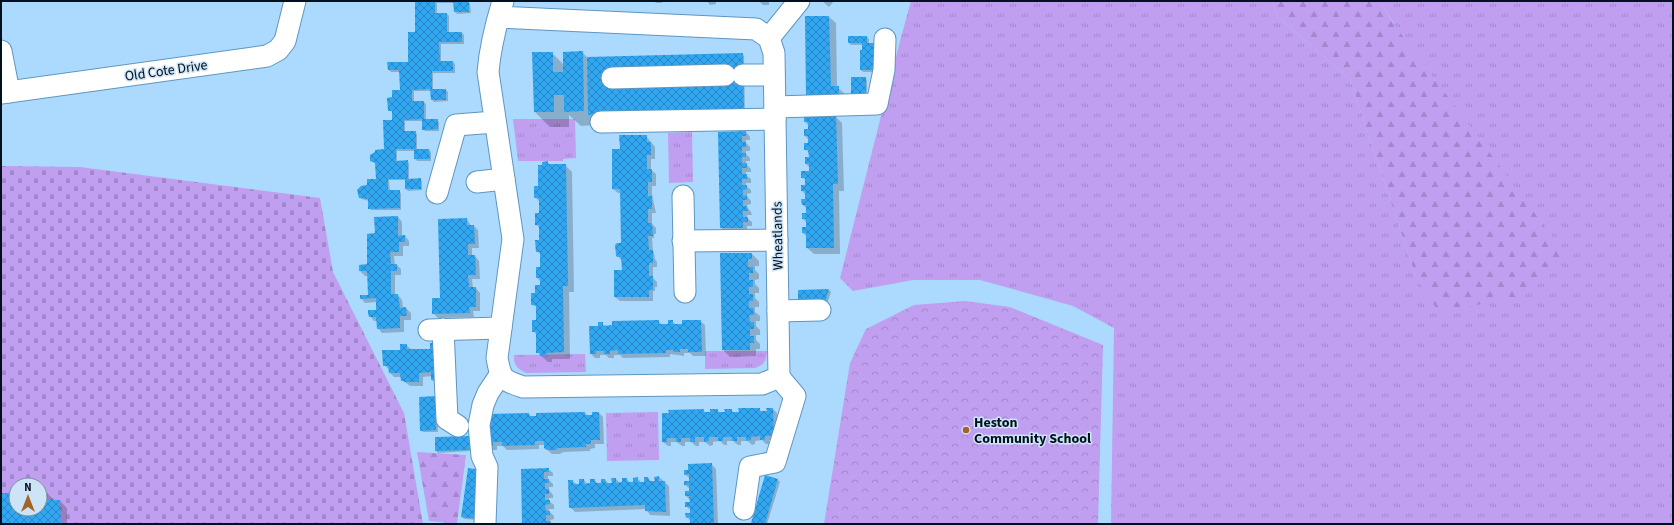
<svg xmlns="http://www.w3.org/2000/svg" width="1674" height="525" font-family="'Source Sans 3',sans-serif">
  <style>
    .grass { fill: url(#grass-tufts) }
    .forest { fill: url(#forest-firs) }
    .cemetery { fill: url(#cemetery-stones); fill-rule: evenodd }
    .park { fill: url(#park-crowns) }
    .shadow { fill: #0003; fill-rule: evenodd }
    .building { fill: url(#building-cross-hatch); fill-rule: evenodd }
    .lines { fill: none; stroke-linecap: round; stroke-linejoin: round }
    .minor-casing { stroke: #5e96c1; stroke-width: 23 }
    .minor { stroke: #fff; stroke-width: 21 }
    .poi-dot { fill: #a06426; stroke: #cde4f6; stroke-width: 1.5 }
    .labels { text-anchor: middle; stroke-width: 3; stroke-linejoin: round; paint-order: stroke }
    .street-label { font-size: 14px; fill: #00101f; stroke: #cde4f6 }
    .poi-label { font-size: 14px; font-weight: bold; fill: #00101f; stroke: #cde4f6; text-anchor: start }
  </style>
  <defs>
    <pattern id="grass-tufts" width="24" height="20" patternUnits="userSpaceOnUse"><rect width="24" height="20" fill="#c09ef0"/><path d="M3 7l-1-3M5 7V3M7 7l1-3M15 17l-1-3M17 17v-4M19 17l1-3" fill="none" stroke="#a387cd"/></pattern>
    <pattern id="forest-firs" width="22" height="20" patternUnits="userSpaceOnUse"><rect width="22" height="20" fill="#c09ef0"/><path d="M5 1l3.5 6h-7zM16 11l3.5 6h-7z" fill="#a387cd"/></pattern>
    <pattern id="cemetery-stones" width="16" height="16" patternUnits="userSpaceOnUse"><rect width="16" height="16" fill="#c09ef0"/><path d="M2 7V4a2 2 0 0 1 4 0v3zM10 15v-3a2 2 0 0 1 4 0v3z" fill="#a387cd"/></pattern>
    <pattern id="park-crowns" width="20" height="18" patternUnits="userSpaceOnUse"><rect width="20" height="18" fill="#c09ef0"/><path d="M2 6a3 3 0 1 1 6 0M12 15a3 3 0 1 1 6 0" fill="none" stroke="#a387cd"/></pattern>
    <pattern id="building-cross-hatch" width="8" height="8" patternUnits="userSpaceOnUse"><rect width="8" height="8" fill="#31a6f1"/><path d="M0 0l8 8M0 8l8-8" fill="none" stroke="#2786c3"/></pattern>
  </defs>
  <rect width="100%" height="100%" fill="#acdafe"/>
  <g class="grass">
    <path d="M911,1H1272L1278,17L1350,79L1416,277L1393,22L1380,1H1673V524H1111L1114,328L1073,306L980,280H913L853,291L840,278L900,41Z"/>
    <path d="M513,119H575L576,158L563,159V161H518Z"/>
    <path d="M692,132L693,182L669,183L668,133Z"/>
    <path d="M705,351H767C767,360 764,365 755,368L705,369Z"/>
    <path d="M585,354L586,372L526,373C518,369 513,365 514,355Z"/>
    <path d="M658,412L659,460L607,461L606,413Z"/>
  </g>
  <g class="forest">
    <path d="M1272,1H1380L1393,23L1568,258L1516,297L1439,313L1416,277L1350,79L1278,17Z"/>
    <path d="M417,452L466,455L457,524L429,521Z"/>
  </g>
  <path class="cemetery" d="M1,166L80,167L320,198L333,272L404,413L423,524H1ZM16,485H40V509H16Z"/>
  <path class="park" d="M965,301L1010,307L1103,345L1098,524H824L850,363L866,329L914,305Z"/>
  <g class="shadow">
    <path d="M424,1H457L468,2L470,4L471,13L457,14L455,12L454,3H437V14H447L449,16V33H462L464,35V44H441V62H453L455,64V73H433V90H446L448,92V101L434,102L432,100L431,91H414V102H424L426,104V120H437L439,122V131H425L423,129V121H405V132H415L417,134V150H429L431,152V161H417L415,159V151H397V161H407L409,163V180L420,179L422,181V190L408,191L406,189V180H389L390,191H399L401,193V210H371L369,208V201L362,199L360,197L368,186L377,180L393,121V112L389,110L393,98L401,91L400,72H391L389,70L409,62Z"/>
    <path d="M654,1H662V3H656Z"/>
    <path d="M687,1H793V2H769V5H763L760,2L716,1V4L710,5L707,1Z"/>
    <path d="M822,1H834L829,7Z"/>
    <path d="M829,17L836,23L837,87L845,94V104L814,105Z"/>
    <path d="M849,37H867L869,39V44H874L876,46V72H863L861,70L863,45H851L849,43Z"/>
    <path d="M582,52L588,58L742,54L744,56L745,113L581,126L569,115V127H550L535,112L533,53H552L564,65ZM609,72L727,86L609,89Z"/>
    <path d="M865,78L867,80V100H854Z"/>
    <path d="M835,116L842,123L844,191H839L840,254H814L807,248V237L803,233L807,228V223L803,219L807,214V209L803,205L806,200V195L802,191L806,186V181L802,177L810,172V168L806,164L810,158V153L805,149L809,144V140L805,136L809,130V126L805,122Z"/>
    <path d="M746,132L750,137V140H746V143L750,147V151H746V154L750,158V161H746V164L751,169V172H746V175L751,179V183H746V186L751,190V193L747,194V196L751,201V204L747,205V207L751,212L752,215H747V218L752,222V226H747V232H725L721,228L719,133Z"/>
    <path d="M646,136L655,147V159H651V170L656,174V186H652V194L656,213H652V224L656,228V234H654V238H652L653,251L654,253L655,259L657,262V267H653V278L657,282V287H655V291H653V301H620L615,297L623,271L622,261L617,255L622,244L621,193H618L613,189L621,150Z"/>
    <path d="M547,162L550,165H565L572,172L574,292H569L570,359H552V362H548L537,352V335L533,331L537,322V307L532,305L535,294L541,286V282L537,278V268L541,267V255L537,251L540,241V229L536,224L540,214V202L535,197L539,186L543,166Z"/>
    <path d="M398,217L402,222V236H405L409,241V246H403V256H394L395,265H397L401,269V275H395V295H398L402,300L403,308H406L411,313V320H404V332L382,333L378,328L377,321H374L370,316L377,311V302L365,303L361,298L369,296L368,276H365L360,271V266L368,265L376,234Z"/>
    <path d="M467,219L471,226H474L478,230L479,248H472V256H475L479,261L480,279H472L473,288H476L480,293V311H473L474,317L438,318L433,313L441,299Z"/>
    <path d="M721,254H752L759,261V266H755V270L759,274V279L755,280V284L759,288V293H755V298L759,302V307H755V312L760,316V321H756V326L760,330V335H756V340L760,344V349H756V356L730,357L723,350Z"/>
    <path d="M799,290H829L831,292L827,304Z"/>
    <path d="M658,321L662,325H669L672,321L676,325L700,321L705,325L706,356H693L690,353H684V356L670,354V357L623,358L620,355H614V358H609L606,355H600V358H595L591,354L599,327L602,323L606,327Z"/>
    <path d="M406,345L411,349L431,350L438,384H436L432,380V376L423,377V386H410L402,380V377H394L390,373V370L384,365Z"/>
    <path d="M435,397L437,399L438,432H423L421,430Z"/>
    <path d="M759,409L762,412H768L773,409L777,413L778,440H769V444H766L762,440L755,441V444L752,445L748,441H741V445H738L733,441H727V445H724L720,441L713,442V445L710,446L705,442H699V446H696L691,442H685V446H682L677,442H671V446H668L663,442V414L703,410L706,413L717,410L720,413H726L731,410L734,413H740Z"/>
    <path d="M585,413L588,416H594L599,413L603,417L604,444H595V448L590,449V451L563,452L560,454H552L545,448V445H539V449L507,450L503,446H497V450H493L489,446L488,415L529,414L532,417Z"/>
    <path d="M469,437L471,439V451L438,453L436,451Z"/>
    <path d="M711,464L716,469L718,524H691V522L687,517L691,514V511L686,506L691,503L690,500L686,496L690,492V489L685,485L690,482V479L685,474Z"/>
    <path d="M548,469L553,473V476H548V479L553,484V487H549V490L553,495V498H549V501L554,505V509H549V511L554,516V519L550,520L552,524H523L522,470Z"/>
    <path d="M484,473L478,520L464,519L462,517Z"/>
    <path d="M659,477L669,486L670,516L650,515L646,509L575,512L570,507L573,481L577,485H580L584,480L588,485L594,480L599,484H602L605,480L609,484H613L616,479L620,483H623L626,479L631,483H634L637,478L642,483H645L648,478L652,482H656Z"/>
    <path d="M778,480L780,482L767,524H753L752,522Z"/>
    <path d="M1,494H16V509H40V494H48L55,501H60L67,508V524H1Z"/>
  </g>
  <g class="building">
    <path d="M423,1H435V13H447V32H462V42H439L440,61H453V71H432V89H446V100H431L430,89L412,90V101H424V119H438V129L422,130V119L404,120V131H416V149H429L430,159H414V149H396V161L408,160V179L421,178V189H405V179H388V190H400V208L368,209V199L359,198L357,190L361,186L367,185V179H376L375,163L370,161V155L375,152V150L384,149L383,120H392V111H388L387,98L392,97V90H400L399,70H388L387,62H408V32H415V2Z"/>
    <path d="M453,1H469V12H454Z"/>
    <path d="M805,16H829L831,86H839V98L806,99Z"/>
    <path d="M848,36H867V43H874L875,70H860V50H862V43H848Z"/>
    <path d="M583,51L584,111L564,112V95H554V112H534L532,52H553V72H563V52Z"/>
    <path d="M743,53L744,112L588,115L587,57ZM607,70L726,85L608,88Z"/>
    <path d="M851,77H866V98L851,99Z"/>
    <path d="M836,115L838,184H833L834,248H806V233H802V227H806V219H802V213H806V205H802L801,199H805V191H801V185H805V178H801V171H809V164H805V157H809L808,150H804V143H808V136H804V129H808V122H804V116Z"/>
    <path d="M746,131V136H742V142H746V147H742V153H746V157H742V163H747V168H742V174H747V179H742V185H747V189L743,190V196L747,195V200H743V206H747L748,211H743V217H748V222H743V228H720L718,132Z"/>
    <path d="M619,135H647V142H651V155H647V169H652V182H648V196H652V209H648V223H652L653,236H648L649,250H653V263H649V276H653V290H649V297H614V270H622L621,257H617L616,255L615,245L617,243H621L620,189H612V149H620Z"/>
    <path d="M548,161V164H566L568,286H563L564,352L546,353V356H540V353H536V332H532V320H536V305H531V293H535V285H540V278H536V267H540V252H536L535,240H539V225H535V213H539V198H534V186H538V165H542V162Z"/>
    <path d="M398,216V236L405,235V242H399V252H390L391,264H397V271H391V294H398L400,308L406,307L407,316H400V328L377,329L376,317H369L368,313V310H376V298L360,299V295H368L367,271H359V265L367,264V234L375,233L374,217Z"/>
    <path d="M467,218V225H474L475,244H468V255H475L476,275H468L469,287H476V307H469L470,313L432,314V298H440L438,219Z"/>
    <path d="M720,253H752V259H748V267H753V273H749V280H753V287H749V294H753V301H749V308H753L754,315H749L750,322H754V329H750V336H754V343H750V350H722Z"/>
    <path d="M829,289L825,302L798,303V290Z"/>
    <path d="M659,320V324H668V320H673V324H682V320H701L702,352H688V349H680V352H674L673,350H666V353L618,354V350L610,351V354H604V351H596V354H590L589,326H598V322H603V326L612,325V321Z"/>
    <path d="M430,343H434V380H431V372L419,373V382H404V381H401L400,373H389L388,366H383L382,350H400V344H407V349H430Z"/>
    <path d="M435,396L436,430L420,431L419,397Z"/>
    <path d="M738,408H760V411H767L766,408H773L774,436H765V440H760V436L751,437V440L746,441V437H737V441H732V437H723V441H718V437H709V441L704,442V437H695V442H690V438H681V442H676V438H667V442H662V413H669L668,410L704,409V412H710V409H718V412H725L724,409H732V412H739Z"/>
    <path d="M585,412V415H592V412H599L600,440H591V444H586V447L558,448L556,450H547L544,448V441H535V445L502,446V442H493V446H488L487,414L529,413V416H536V413Z"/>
    <path d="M469,436L470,450L435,451V437Z"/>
    <path d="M712,463L714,524H690V517L686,518L685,513H690V507H685V502H690L689,496H685V491H689V485H684V481H689V474L684,475V470H688V464Z"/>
    <path d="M468,468L483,470L476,519L461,517Z"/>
    <path d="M549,468V472H544V479H549V483H545V489H549V494H545V500H550V504L545,505L546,511H550V515H546V521H550V524H522L521,469Z"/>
    <path d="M765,475L778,479L765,524H755L751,523Z"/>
    <path d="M659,476V481H665L666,512L645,511V505L569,508L568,480H573V484H579V479H584V484L590,483V479H595V483H601V479H605L606,483H612L611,478H616V483L622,482V478H627V482H633V478L638,477V482H644V477H648L649,481H655L654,477Z"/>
    <path d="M1,493H16V509H40V493H48V500H60L61,524H1Z"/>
  </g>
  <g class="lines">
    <g class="minor-casing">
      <g id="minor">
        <path d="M499,17L756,29L769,38L774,53L779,377L762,384L523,387C502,380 501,379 497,358L513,239L488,72C490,48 496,24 503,1"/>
        <path d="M769,38L799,1"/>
        <path d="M1,51L9,92"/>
        <path d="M743,75H774"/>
        <path d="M612,78L725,75"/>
        <path d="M1,93L267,56L278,50L285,41L295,1"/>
        <path d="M775,107L877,104L884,70L885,39"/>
        <path d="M601,122L775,119"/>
        <path d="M477,182L504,179"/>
        <path d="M437,193L456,125L495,122"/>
        <path d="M683,196L685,292"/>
        <path d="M683,241L777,240"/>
        <path d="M778,311L820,310"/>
        <path d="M443,329L447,419L458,426"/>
        <path d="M429,330L501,328"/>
        <path d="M744,509L750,467L775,462L795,396L779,377"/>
        <path d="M485,524L487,467L482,456L479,425L483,405L488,393L500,375"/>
      </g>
    </g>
    <use href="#minor" class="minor"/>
  </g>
  <circle class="poi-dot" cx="966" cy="430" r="4"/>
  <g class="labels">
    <g class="street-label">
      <text transform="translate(166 70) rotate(-8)" y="5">Old Cote Drive</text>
      <text transform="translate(777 236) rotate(-91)" y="5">Wheatlands</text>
    </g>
    <g class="poi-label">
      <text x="974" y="427">Heston<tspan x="974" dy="16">Community School</tspan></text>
    </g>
  </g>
  <rect width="1674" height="525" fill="none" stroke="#00101f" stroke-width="4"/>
  <g transform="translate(28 497)"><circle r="19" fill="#cde4f6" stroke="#7b8fa0"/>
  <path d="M0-3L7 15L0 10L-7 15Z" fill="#a06426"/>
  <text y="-6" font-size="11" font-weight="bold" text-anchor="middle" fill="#00101f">N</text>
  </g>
</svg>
